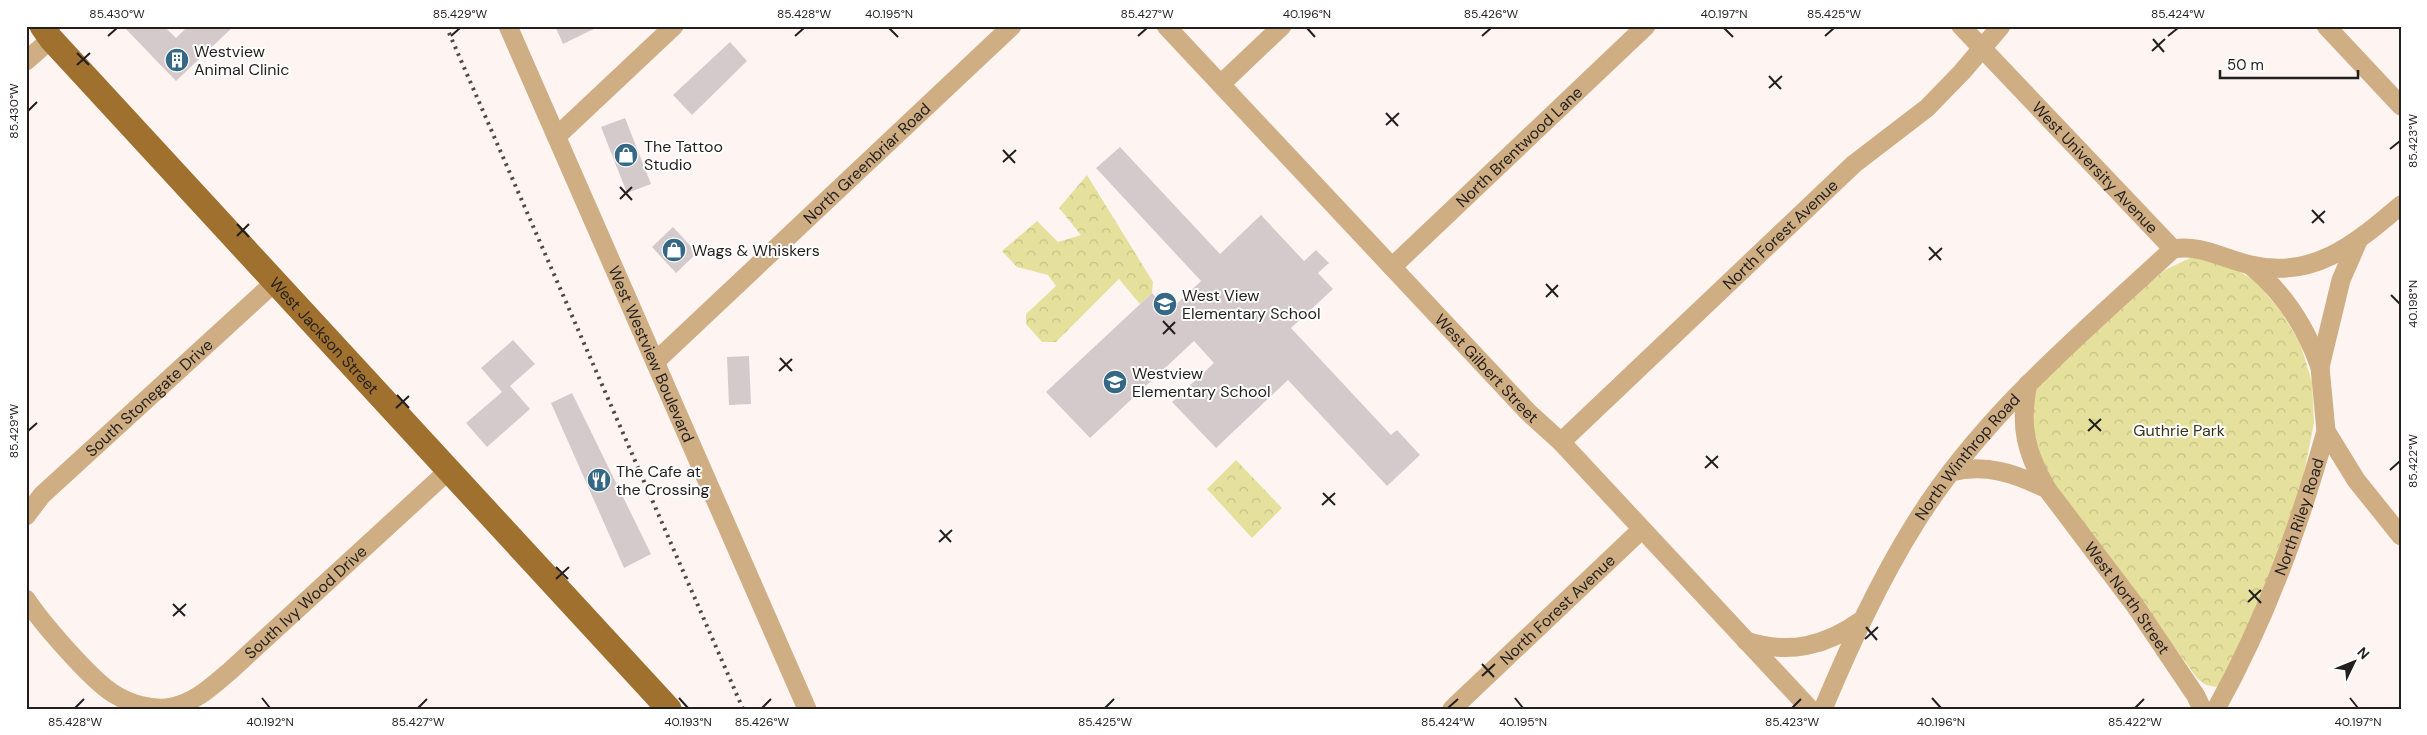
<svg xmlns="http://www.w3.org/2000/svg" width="2427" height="735" font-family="'DM Sans',sans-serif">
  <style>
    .park { fill: url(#park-crowns) }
    .building { fill: #d4cacb }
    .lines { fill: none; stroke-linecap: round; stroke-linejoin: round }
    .minor { stroke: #cfae84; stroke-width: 19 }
    .major { stroke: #a0712e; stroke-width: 25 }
    .rail { stroke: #4e4947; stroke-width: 4; stroke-dasharray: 2.5 5; stroke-linecap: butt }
    .ticks { fill: none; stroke: #231f1e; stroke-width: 2 }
    .labels { text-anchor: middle; stroke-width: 4; stroke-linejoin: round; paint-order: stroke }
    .poi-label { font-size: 16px; fill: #231f1e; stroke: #fff; text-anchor: start }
    .street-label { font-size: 16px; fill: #231f1e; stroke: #fff }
    .park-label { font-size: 16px; fill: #363415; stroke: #fff }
    .neatline { fill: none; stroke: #231f1e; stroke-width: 2 }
    .ticks-label { font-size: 12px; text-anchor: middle; fill: #231f1e }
  </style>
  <defs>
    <pattern id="park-crowns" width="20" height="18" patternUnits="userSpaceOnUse" patternTransform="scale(1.25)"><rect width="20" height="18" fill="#e5e19c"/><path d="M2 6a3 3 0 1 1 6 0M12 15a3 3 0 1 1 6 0" fill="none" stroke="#c4c186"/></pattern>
  </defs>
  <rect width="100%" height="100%" fill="#fef5f3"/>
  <g class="park">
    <path d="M1087,175L1153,282L1152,293L1140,304L1119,279L1056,342H1042L1026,324V314L1056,286L1048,275L1017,267L1002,251L1037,221L1058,242L1081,235L1059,208Z"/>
    <path d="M2194,256L2234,268L2255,281L2280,310L2300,343L2312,382L2314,423L2301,488L2281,556L2221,684L2216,687L2206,685L2197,678L2056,486L2041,462L2033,432L2032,409L2037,389L2053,369L2108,318L2165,270Z"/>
    <path d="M1236,460L1282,508L1252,538L1207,489Z"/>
  </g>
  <g class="building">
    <path d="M123,26H164L176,38L188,26H234L176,81Z"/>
    <path d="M555,26H600L563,44Z"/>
    <path d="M730,42L747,61L692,115L673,95Z"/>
    <path d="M625,118L651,184L627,193L601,127Z"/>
    <path d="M1120,147L1220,254L1261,215L1304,261L1316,250L1329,263L1318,273L1333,289L1291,328L1391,435L1397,430L1420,455L1387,486L1288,380L1216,448L1172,402L1214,363L1194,341L1090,438L1046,392L1152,293L1169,311L1201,281L1096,168Z"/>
    <path d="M673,227L697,253L676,273L652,247Z"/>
    <path d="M513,340L535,364L510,386L530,409L487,447L466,423L502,392L481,368Z"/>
    <path d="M749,356L751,404L729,405L727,357Z"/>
    <path d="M572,393L651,554L624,568L551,403Z"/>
  </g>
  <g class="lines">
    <g class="minor">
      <path id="s1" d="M508,26L807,709"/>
      <path id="s2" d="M1166,26L1528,412L1561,442L1810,709"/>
      <path id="s3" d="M1961,26L2173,249C2201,244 2223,259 2251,265C2314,280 2356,243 2401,205"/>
      <path d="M2326,26L2401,106"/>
      <path d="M26,61L51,39"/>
      <path d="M1221,84L1282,26"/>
      <path d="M557,136L674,26"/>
      <path d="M2358,241L2341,280L2320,367L2326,431L2356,480L2401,536"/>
      <path d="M2251,266C2284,293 2306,327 2320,367"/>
      <path id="s4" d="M1392,267L1646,26"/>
      <path id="s5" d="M656,361L1012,26"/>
      <path d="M2028,384C2019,426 2026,453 2047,489"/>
      <path id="s6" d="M1561,442L1854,164L1927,108L1962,72L2001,26"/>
      <path id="s7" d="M1951,472C1986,463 2016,474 2047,489L2134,604L2196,696L2202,709"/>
      <path id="s8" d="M26,516L42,495L275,282"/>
      <path id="s9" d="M26,599C41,622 91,680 114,694C130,704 153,711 172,707C196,702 212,686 230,671L449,470"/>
      <path d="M1746,641C1789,655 1826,646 1862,620"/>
      <path id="s10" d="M1452,709L1641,530"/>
      <path id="s11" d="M1823,709C1850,645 1879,581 1916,522C1983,415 2081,334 2173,249"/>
      <path id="s12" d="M2216,709C2266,619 2298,530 2326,431"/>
    </g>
    <path class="major" id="s13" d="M42,26L51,39L669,709"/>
    <path class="rail" d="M446,26L743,709"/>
  </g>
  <path class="ticks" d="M889,28L898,37M1307,28L1315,37M1724,28L1733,37M108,36L117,28M451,36L460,28M795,36L804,28M1138,36L1147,28M1482,36L1491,28M1825,36L1834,28M2168,36L2178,28M2153,39L2164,52M2152,51L2165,39M77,53L89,65M77,65L90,53M1769,76L1781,89M1769,88L1782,76M28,111L37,102M1386,113L1398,126M1386,125L1399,113M2390,149L2400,141M1003,150L1015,163M1003,162L1016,150M620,187L632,200M620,199L632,187M2312,210L2324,223M2312,223L2325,211M237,224L249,237M237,236L249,224M1929,247L1941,260M1929,260L1942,248M1546,284L1558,297M2391,295L2400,304M1546,297L1558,285M1163,321L1175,334M1163,334L1175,322M780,358L792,371M779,371L792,359M397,395L409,408M396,408L409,396M2089,419L2101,431M28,431L37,423M2088,431L2101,419M1706,456L1718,468M1705,468L1718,456M2390,470L2400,461M1323,493L1335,505M1322,505L1335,493M940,530L951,542M939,542L952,530M556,567L568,579M556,579L569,567M2249,590L2261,603M2248,602L2261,590M173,604L185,616M173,616L186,604M1866,627L1877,640M1865,639L1878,627M1482,664L1494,677M1482,676L1495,664M262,698L270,708M679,698L688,708M1515,698L1523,708M1932,698L1941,708M2350,698L2358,708M75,708L84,699M418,708L427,699M762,708L771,699M1105,708L1114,699M1448,708L1458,699M1792,708L1801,699M2135,708L2144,699"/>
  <defs>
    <g id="building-disc" transform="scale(1.25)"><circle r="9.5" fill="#356885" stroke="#fff"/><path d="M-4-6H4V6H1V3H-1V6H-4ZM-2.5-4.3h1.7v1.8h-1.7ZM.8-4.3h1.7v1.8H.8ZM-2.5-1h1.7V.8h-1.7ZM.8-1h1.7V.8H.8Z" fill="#fff"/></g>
    <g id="shop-disc" transform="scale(1.25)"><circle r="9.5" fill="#356885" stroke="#fff"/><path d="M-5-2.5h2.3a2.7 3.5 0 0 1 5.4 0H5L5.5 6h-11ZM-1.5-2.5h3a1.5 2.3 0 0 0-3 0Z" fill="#fff"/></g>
    <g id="school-disc" transform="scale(1.25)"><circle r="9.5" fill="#356885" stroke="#fff"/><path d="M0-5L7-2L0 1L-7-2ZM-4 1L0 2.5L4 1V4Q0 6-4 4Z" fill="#fff"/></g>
    <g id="restaurant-disc" transform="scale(1.25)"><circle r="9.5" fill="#356885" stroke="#fff"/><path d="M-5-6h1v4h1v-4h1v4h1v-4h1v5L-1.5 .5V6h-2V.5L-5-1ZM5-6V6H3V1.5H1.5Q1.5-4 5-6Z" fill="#fff"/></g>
  </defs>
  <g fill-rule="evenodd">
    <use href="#building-disc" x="177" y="60"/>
    <use href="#shop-disc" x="626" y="155"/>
    <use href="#shop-disc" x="674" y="250"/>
    <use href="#school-disc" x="1165" y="304"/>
    <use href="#school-disc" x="1115" y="382"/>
    <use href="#restaurant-disc" x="599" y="480"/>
  </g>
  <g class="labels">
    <g class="poi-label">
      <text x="194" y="57">Westview<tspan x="194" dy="18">Animal Clinic</tspan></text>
      <text x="644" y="152">The Tattoo<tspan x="644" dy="18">Studio</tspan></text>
      <text x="692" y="256">Wags &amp; Whiskers</text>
      <text x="1182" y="301">West View<tspan x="1182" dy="18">Elementary School</tspan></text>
      <text x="1132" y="379">Westview<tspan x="1132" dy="18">Elementary School</tspan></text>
      <text x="616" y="477">The Cafe at<tspan x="616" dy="18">the Crossing</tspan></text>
    </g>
    <g class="street-label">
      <text dy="6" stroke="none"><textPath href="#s4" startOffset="175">North Brentwood Lane</textPath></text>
      <text dy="6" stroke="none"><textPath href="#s5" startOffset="289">North Greenbriar Road</textPath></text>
      <text dy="6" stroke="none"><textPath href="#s3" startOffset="195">West University Avenue</textPath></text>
      <text dy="6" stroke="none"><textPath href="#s6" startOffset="302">North Forest Avenue</textPath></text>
      <text dy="6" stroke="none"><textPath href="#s13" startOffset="419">West Jackson Street</textPath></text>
      <text dy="6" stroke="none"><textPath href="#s1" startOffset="358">West Westview Boulevard</textPath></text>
      <text dy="6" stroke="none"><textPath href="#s2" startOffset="469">West Gilbert Street</textPath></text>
      <text dy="6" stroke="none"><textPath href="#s8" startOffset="171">South Stonegate Drive</textPath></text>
      <text dy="6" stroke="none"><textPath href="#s11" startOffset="292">North Winthrop Road</textPath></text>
      <text dy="6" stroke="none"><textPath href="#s12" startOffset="210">North Riley Road</textPath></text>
      <text dy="6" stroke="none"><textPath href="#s7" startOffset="235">West North Street</textPath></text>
      <text dy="6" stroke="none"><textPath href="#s9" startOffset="362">South Ivy Wood Drive</textPath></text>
      <text dy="6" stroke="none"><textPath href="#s10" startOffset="145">North Forest Avenue</textPath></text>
    </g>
    <g class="park-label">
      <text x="2179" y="436">Guthrie Park</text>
    </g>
  </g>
  <rect width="2427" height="735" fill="none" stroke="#ffffff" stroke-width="55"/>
  <g transform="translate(2354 662) rotate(47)" stroke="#ffffff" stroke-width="4" paint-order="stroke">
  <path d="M0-4L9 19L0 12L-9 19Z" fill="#231f1e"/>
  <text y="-8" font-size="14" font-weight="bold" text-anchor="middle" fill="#231f1e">N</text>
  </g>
  <path d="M2220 70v8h138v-8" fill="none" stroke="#231f1e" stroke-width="2.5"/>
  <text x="2227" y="70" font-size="15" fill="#231f1e" stroke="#ffffff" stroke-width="4" paint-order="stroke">50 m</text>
  <rect x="28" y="28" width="2372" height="680" class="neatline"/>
  <g class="ticks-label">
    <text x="117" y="18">85.430°W</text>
    <text x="460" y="18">85.429°W</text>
    <text x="804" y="18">85.428°W</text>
    <text x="889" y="18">40.195°N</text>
    <text x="1147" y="18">85.427°W</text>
    <text x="1307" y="18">40.196°N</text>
    <text x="1491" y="18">85.426°W</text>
    <text x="1724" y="18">40.197°N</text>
    <text x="1834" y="18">85.425°W</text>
    <text x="2178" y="18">85.424°W</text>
    <text transform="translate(14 111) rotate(-90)" y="4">85.430°W</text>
    <text transform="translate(2413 141) rotate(-90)" y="4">85.423°W</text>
    <text transform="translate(2413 304) rotate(-90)" y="4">40.198°N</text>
    <text transform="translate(14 431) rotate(-90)" y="4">85.429°W</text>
    <text transform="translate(2413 461) rotate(-90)" y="4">85.422°W</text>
    <text x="75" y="726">85.428°W</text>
    <text x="270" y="726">40.192°N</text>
    <text x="418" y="726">85.427°W</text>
    <text x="688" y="726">40.193°N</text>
    <text x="762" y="726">85.426°W</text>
    <text x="1105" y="726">85.425°W</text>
    <text x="1448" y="726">85.424°W</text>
    <text x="1523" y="726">40.195°N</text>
    <text x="1792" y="726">85.423°W</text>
    <text x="1941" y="726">40.196°N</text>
    <text x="2135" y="726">85.422°W</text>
    <text x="2358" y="726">40.197°N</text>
  </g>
</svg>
